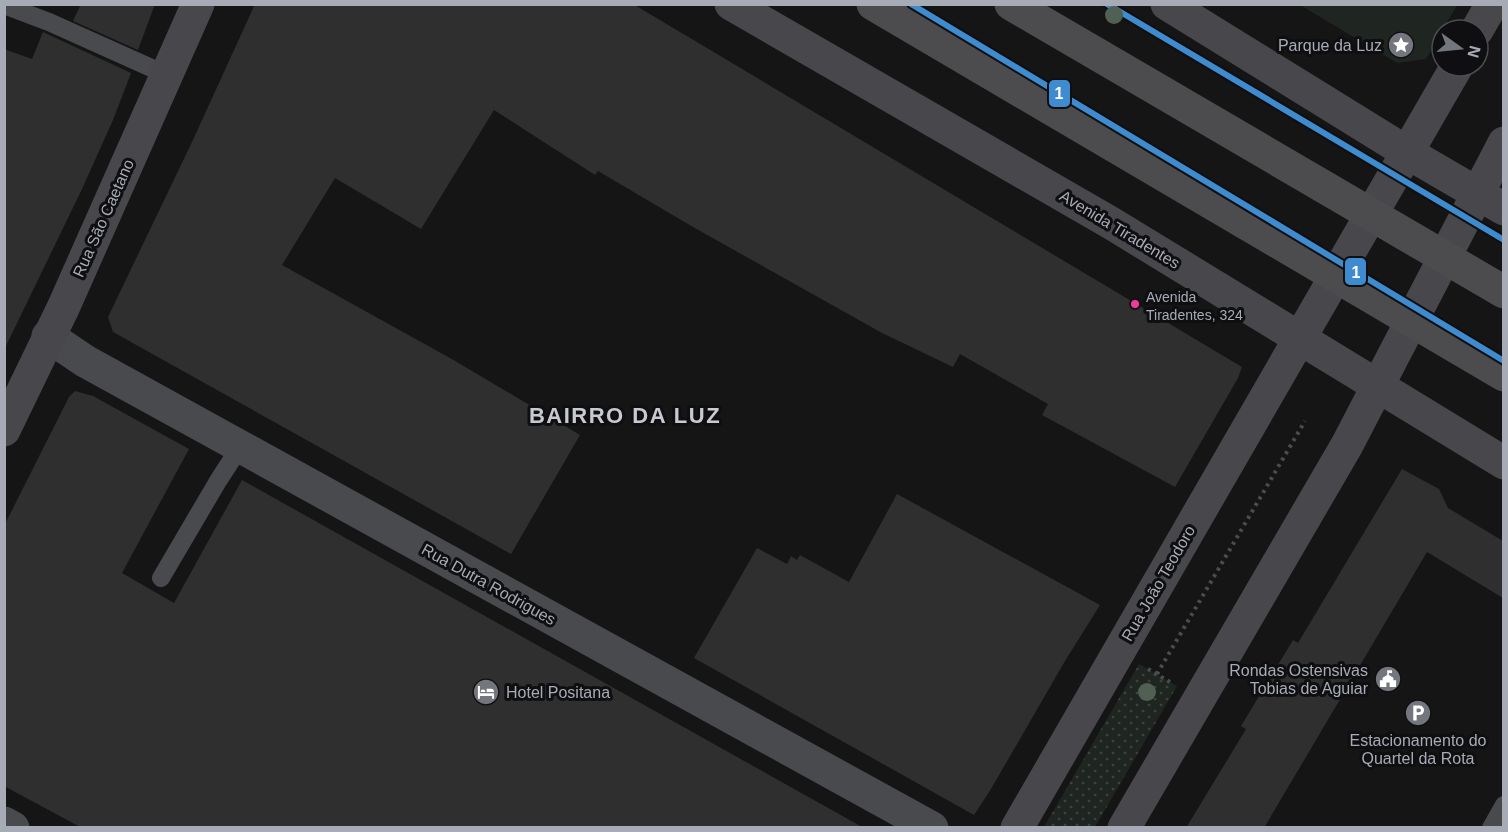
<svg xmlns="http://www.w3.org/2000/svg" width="1508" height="832" font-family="Arial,sans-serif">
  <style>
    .park { fill: #1f2520 }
    .garden { fill: url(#garden-dots) }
    .building { fill: #2f2f30 }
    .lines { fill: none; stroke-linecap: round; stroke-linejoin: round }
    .path { stroke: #4b4c4f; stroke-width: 4; stroke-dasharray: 3 4.5; stroke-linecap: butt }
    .lane { stroke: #494a4e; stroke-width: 18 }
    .street { stroke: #494a4e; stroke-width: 33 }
    .secondary { stroke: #48484c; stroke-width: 33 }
    .highway { stroke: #4c4c4f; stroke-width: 33 }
    .metro-1-casing { stroke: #0f0f11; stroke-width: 10 }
    .metro-1 { stroke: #3e8ccf; stroke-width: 6 }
    .tree { fill: #506052 }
    .bus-dot { fill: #f13a9d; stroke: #0f0f11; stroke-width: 2 }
    .labels { text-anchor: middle; stroke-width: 6; stroke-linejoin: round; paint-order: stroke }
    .bus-label { font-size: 14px; fill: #a7abb5; stroke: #0f0f11; text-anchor: start }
    .poi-label { font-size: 16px; fill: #a7abb5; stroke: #0f0f11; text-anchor: end }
    .street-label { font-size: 16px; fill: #a7abb5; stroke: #0f0f11 }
    .district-label { font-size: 22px; font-weight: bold; letter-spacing: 1.5px; fill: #c8cad1; stroke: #0f0f11 }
    .line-badge { stroke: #0f0f11; stroke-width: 2 }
    .badge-label { font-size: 16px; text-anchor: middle; font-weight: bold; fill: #fff }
  </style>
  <defs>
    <pattern id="garden-dots" width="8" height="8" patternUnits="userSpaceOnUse" patternTransform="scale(1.5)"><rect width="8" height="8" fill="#1f2520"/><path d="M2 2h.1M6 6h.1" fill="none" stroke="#3d423e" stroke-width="1.8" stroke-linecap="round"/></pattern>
  </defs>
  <rect width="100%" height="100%" fill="#151515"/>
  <path class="park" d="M1300,5H1457L1426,59L1397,63Z"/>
  <path class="garden" d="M1139,664L1177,686L1095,827H1044Z"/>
  <g class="building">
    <path d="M81,4H155L138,50L73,21Z"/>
    <path d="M255,4H633L1242,367L1238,378L1175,487L1042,415L1048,404L960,354L953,367L882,333L693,227L598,171L595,175L494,110L421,229L335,178L282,265L450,358L580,435L511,554L113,332L108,317L192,142Z"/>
    <path d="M43,32L131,73L113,120L82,189L4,350V49L32,59Z"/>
    <path d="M75,391L93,396L189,449L122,573L174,603L242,480L864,828H82L4,786V526L69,397Z"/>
    <path d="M1402,469L1439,489L1448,508L1503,541V598L1427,552L1264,828H1186L1246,729L1241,726L1293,640L1298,643Z"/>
    <path d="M897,494L1100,605L1065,661L991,789L974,815L694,658L757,548L787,564L791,556L797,560L800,555L849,582Z"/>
  </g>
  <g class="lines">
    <g class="path">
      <path d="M1148,669L1170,682"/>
      <path d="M1157,674L1305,421"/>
    </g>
    <g class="lane">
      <path d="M4,5L49,22L167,75"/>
      <path d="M161,578L218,481L240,447"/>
      <path d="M1491,828L1504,805"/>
    </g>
    <g class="street">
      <path d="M48,336L85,361L932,828"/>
      <path d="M4,823L13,828"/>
    </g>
    <g class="secondary">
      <path d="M731,4L1111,223L1504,463"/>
      <path d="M1167,4L1408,153L1504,209"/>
      <path d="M1477,30L1492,4"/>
      <path d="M4,430L64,306L198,4"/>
      <path d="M1017,828L1457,66"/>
      <path d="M1124,828L1347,445L1504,143"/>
    </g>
    <g class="highway">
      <path d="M873,4L1504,375"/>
      <path d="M1011,4L1504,292"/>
    </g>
    <g class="metro-1-casing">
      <g id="metro-1">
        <path d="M911,4L1504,361"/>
        <path d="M1107,4L1504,240"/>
      </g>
    </g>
    <use href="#metro-1" class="metro-1"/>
  </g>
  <g class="tree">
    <circle cx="1114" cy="15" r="9"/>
    <circle cx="1147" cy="692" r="9"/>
  </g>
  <defs>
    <g id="sight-disc" transform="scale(1.35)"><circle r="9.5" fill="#74767d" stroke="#0f0f11"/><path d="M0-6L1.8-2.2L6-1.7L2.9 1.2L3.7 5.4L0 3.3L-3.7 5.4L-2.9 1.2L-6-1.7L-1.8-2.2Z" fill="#fff"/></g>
    <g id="civic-disc" transform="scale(1.35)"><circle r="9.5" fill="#74767d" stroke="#0f0f11"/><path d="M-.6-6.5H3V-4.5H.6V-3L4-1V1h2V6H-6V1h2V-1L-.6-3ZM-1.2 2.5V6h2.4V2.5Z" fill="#fff"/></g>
    <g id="hotel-disc" transform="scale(1.35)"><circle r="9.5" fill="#74767d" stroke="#0f0f11"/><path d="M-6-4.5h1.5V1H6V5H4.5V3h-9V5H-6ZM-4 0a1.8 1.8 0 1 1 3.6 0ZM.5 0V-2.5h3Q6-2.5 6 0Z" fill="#fff"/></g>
    <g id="parking-disc" transform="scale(1.35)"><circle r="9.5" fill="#74767d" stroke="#0f0f11"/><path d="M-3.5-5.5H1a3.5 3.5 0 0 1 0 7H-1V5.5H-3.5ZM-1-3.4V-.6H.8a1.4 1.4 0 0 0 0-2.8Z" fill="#fff"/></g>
  </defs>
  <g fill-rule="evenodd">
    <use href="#sight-disc" x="1401" y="45"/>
    <use href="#civic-disc" x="1388" y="679"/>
    <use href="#hotel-disc" x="486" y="692"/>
    <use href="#parking-disc" x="1418" y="713"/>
  </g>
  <circle class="bus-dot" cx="1135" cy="304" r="5"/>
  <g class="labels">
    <g class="bus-label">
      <text x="1146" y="302">Avenida<tspan x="1146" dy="18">Tiradentes, 324</tspan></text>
    </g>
    <g class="poi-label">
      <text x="1382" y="51">Parque da Luz</text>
      <text x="1368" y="676">Rondas Ostensivas<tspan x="1368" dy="18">Tobias de Aguiar</tspan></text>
      <text x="506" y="698" text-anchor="start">Hotel Positana</text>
      <text x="1418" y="746" text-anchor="middle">Estacionamento do<tspan x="1418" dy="18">Quartel da Rota</tspan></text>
    </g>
    <g class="street-label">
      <text transform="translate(103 218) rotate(-66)" y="6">Rua São Caetano</text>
      <text transform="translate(1120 229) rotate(31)" y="6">Avenida Tiradentes</text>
      <text transform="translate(1158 583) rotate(-60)" y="6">Rua João Teodoro</text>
      <text transform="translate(489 584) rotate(29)" y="6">Rua Dutra Rodrigues</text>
    </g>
    <g class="district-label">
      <text x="625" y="423">BAIRRO DA LUZ</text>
    </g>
  </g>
  <g class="line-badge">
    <rect x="1048" y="79" width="23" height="29" rx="6" fill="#3e8ccf"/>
    <rect x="1344" y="257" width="23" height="29" rx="6" fill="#3e8ccf"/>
  </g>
  <g class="badge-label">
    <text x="1059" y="99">1</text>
    <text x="1356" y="278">1</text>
  </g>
  <rect width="1508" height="832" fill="none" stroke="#a7abb5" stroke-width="12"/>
  <g transform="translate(1460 48) rotate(105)"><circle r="28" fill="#0f0f11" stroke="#4c4d53" stroke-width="1.5"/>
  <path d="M0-4.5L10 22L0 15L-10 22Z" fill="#74767d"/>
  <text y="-9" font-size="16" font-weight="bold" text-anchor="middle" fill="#a7abb5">N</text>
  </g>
</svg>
